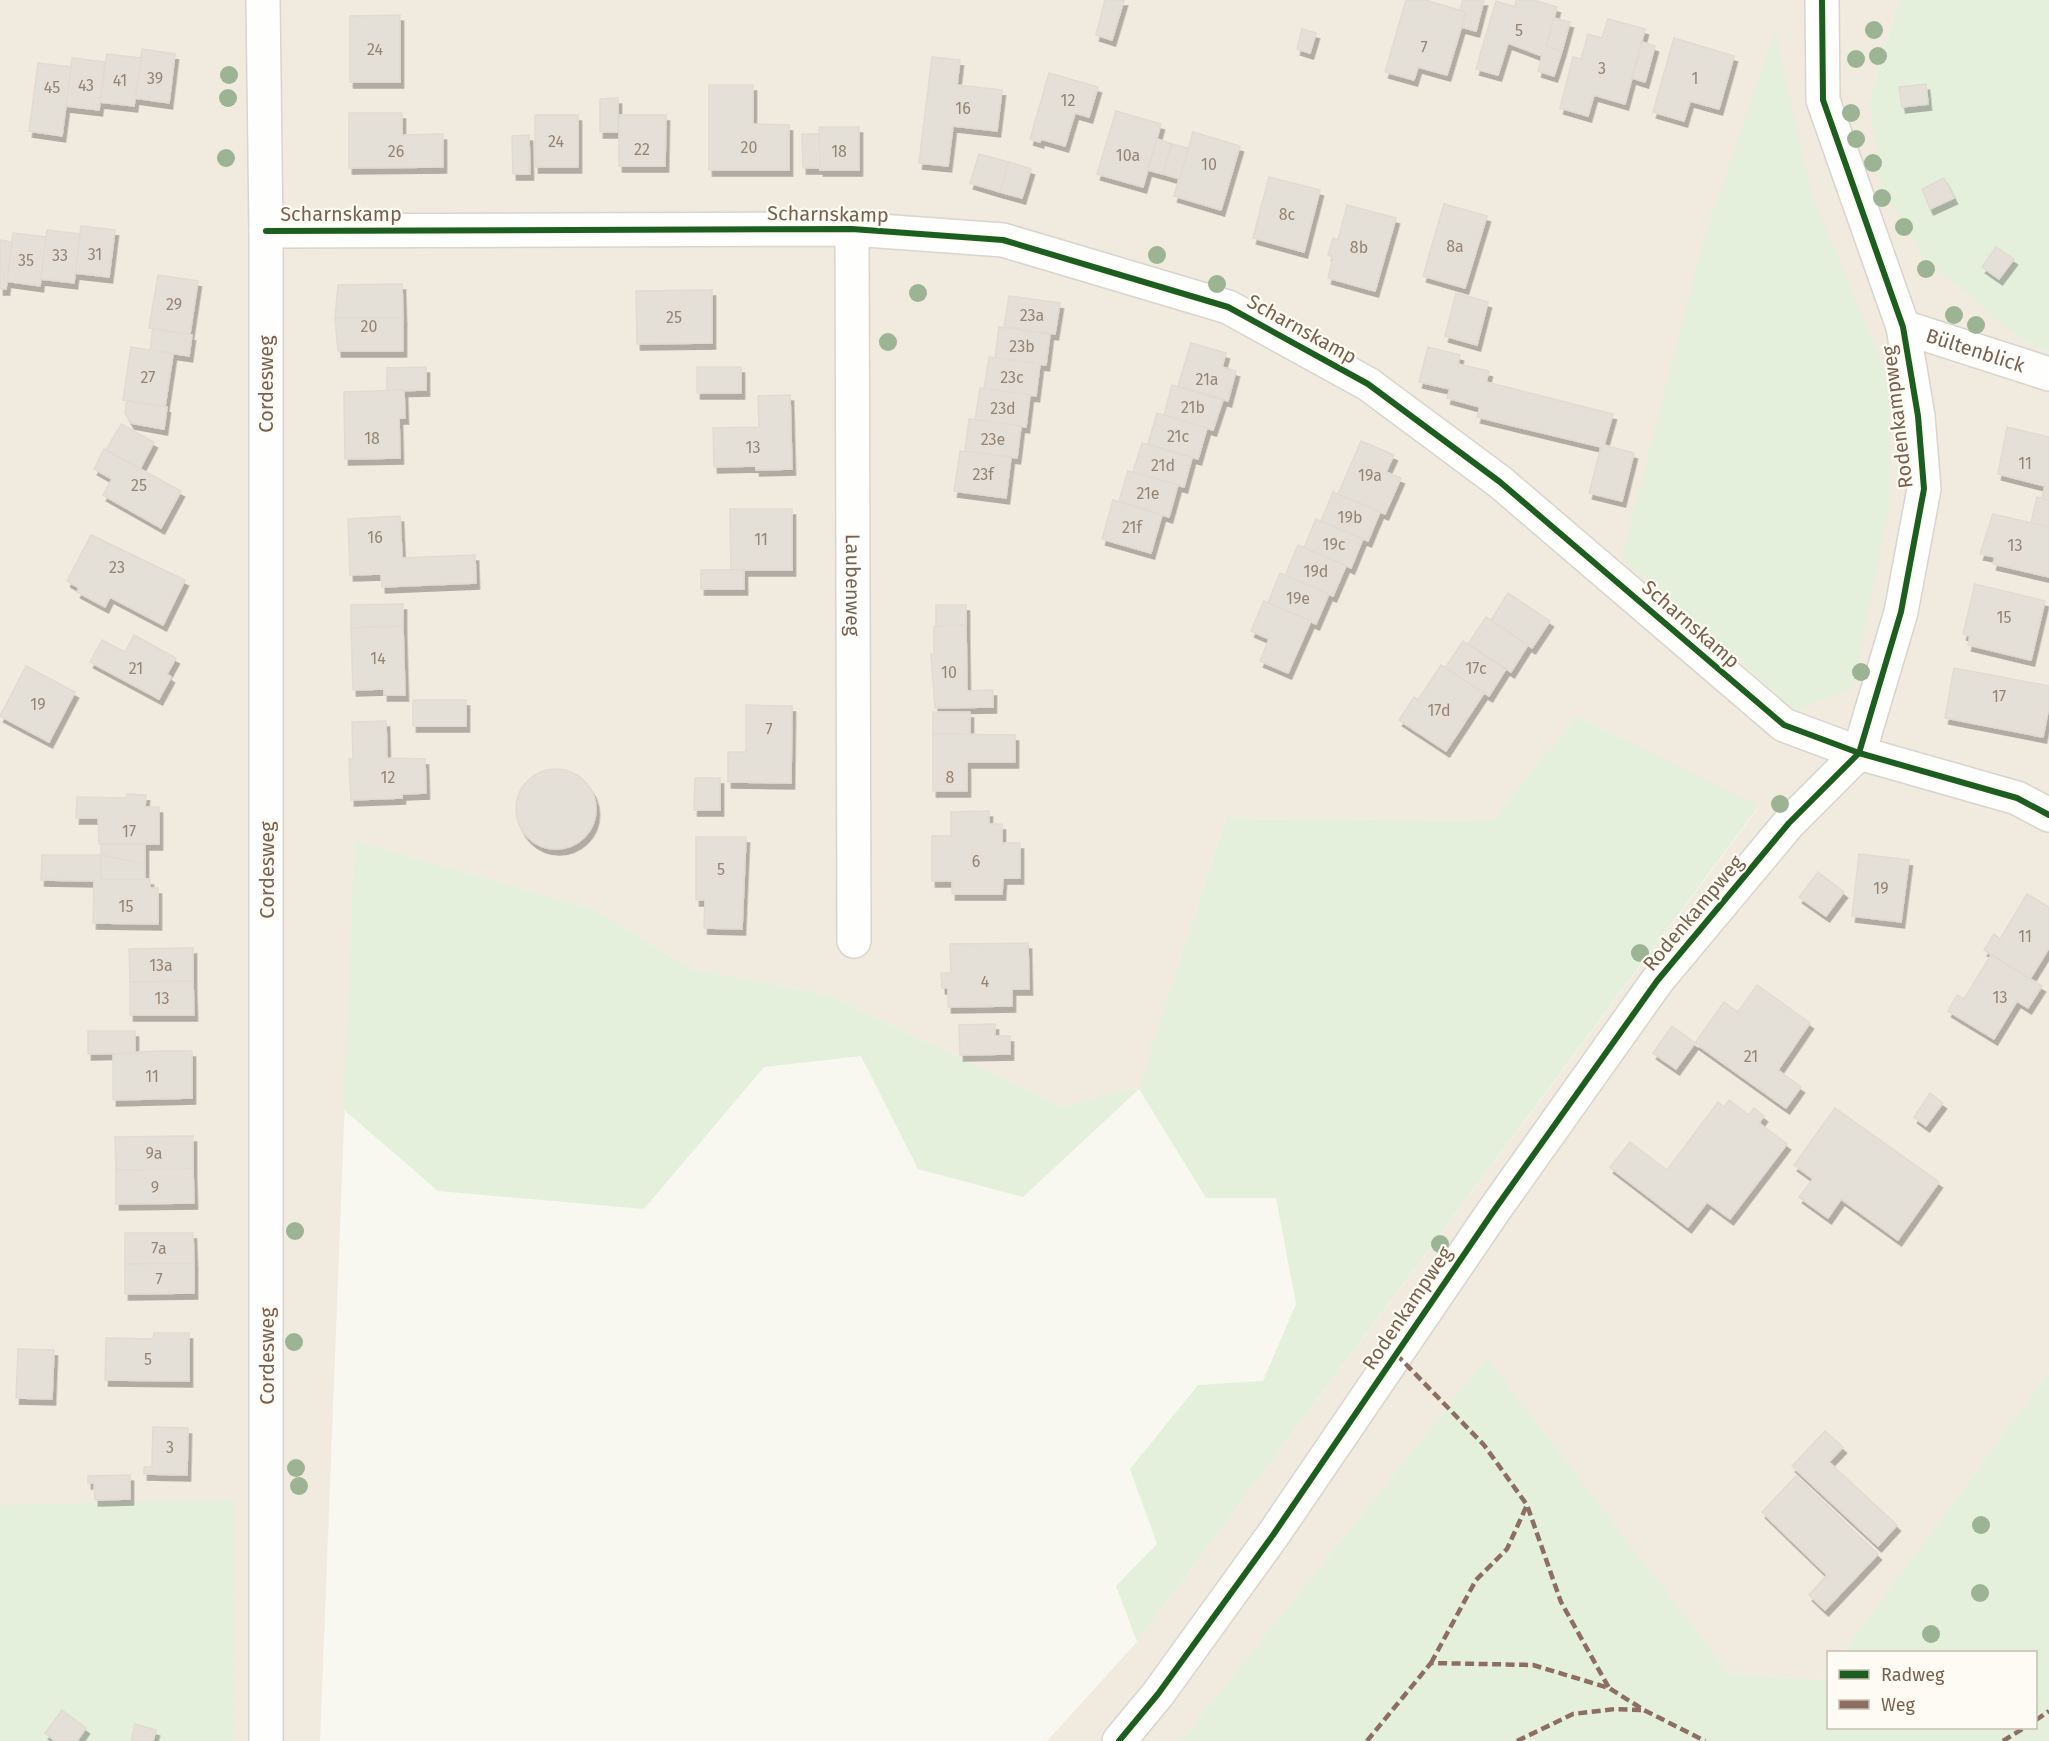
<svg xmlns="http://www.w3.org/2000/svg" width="2049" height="1741" font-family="'Fira Sans',sans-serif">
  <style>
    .residential { fill: #f1eade }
    .green { fill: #e4f0dc }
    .building { fill: #e5e0d7; stroke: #e1dbd2; stroke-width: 1.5; filter: url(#shadow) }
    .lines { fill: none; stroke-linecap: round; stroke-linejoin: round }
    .minor-casing { stroke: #d8d4ce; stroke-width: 36 }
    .minor { stroke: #fefefd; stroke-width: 33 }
    .quiet { stroke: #8d6e63; stroke-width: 4.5; stroke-dasharray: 9 4.5; stroke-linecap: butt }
    .cycleway-casing { stroke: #fefbf4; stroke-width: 10 }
    .cycleway { stroke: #1b5e20; stroke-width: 6 }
    .tree { fill: #9cb493 }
    .labels { text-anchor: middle; stroke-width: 4.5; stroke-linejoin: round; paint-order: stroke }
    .number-label { font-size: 16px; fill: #958473 }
    .street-label { font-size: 20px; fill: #78624f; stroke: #fefbf4 }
  </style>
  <defs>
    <filter id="shadow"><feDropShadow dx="3.5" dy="6" stdDeviation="0" flood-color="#0004"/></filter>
  </defs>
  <rect width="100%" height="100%" fill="#f8f7f0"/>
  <path class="residential" d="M0,0H1899L1870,98L2019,338L2049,352V1373L1843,1652H1828V1673L1823,1680L1730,1674L1487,1358L1181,1741H1047L1137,1642L1759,807L1577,716L1492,821L1226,818L1139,1089L1063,1107L831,996L690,968L593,909L355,841L320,1741H0Z"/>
  <g class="green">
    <path d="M1899,0H2049V352L2019,338L1924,257L1879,182L1870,98Z"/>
    <path d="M1775,31L1812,195L1888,377L1890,506L1853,688L1796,710L1622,557L1703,242Z"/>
    <path d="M1577,716L1759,806L1137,1642L1116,1586L1157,1544L1130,1469L1198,1385L1263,1381L1296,1304L1276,1198H1206L1139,1089L1023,1197L918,1169L861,1056L764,1067L644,1209L438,1191L343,1109L355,841L593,909L690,968L831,996L1063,1107L1139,1088L1226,818L1492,821Z"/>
    <path d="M1487,1358L1730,1674L1823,1680L1828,1673V1728H2036V1652H1843L2049,1373V1741H1181Z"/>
    <path d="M234,1500L233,1741H0V1505Z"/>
  </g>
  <g class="building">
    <path d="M1105,0H1124L1112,40L1096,35Z"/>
    <path d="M1406,0H1425L1466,12L1447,75L1418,67L1414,80L1385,72Z"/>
    <path d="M1463,0H1484L1476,31L1461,27L1466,12L1460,10Z"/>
    <path d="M1516,0H1534L1557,7L1546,46L1562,51L1554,76L1538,71L1542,56L1508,43L1498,75L1476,69L1496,1L1515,7Z"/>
    <path d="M400,15V82H350V16Z"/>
    <path d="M1554,18L1570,22L1562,51L1546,46Z"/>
    <path d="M1608,19L1645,29L1625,104L1594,95L1588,116L1560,108L1573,57L1581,59L1588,34L1602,38Z"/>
    <path d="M1302,29L1316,33L1310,53L1297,49Z"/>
    <path d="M1674,38L1734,56L1719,109L1690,101L1684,121L1653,112Z"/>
    <path d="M1642,42L1655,46L1645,82L1632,78Z"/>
    <path d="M142,49L175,54L169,103L135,98Z"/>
    <path d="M107,54L141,58L134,106L100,102Z"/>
    <path d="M932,57L960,60L957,85L1002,90L997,131L953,126L948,166L919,163Z"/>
    <path d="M72,58L105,62L99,110L66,106Z"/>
    <path d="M38,63L71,67L62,136L29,131Z"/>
    <path d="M1049,73L1098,87L1089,117L1075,113L1065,146L1041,139L1040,142L1030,139Z"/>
    <path d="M1926,84L1928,104L1902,107L1899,87Z"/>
    <path d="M709,85H753V124L789,125V170H709Z"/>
    <path d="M618,98V132H600V99Z"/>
    <path d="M1116,111L1161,124L1143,187L1097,174Z"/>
    <path d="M349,113H402V135L443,134V167L349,168Z"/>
    <rect x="535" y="115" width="43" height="52"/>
    <path d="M619,115H666L665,166H619Z"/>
    <path d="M819,127H859V170H820Z"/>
    <path d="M1193,132L1240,146L1221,210L1174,196Z"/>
    <path d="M802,134H819L820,168H803Z"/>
    <path d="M529,135L530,174H513L512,136Z"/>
    <path d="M1157,139L1172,144L1163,174L1148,170Z"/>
    <path d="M1172,144L1188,148L1180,179L1163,174Z"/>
    <path d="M979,154L1009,162L1000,192L970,183Z"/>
    <path d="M1009,162L1031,169L1022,198L1000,192Z"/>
    <path d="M1269,177L1320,190L1304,252L1253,238Z"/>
    <path d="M1944,178L1954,198L1930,209L1922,189Z"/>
    <path d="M1444,204L1487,216L1465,288L1423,276Z"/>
    <path d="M1347,205L1396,218L1375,291L1328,278L1333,257L1328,255L1333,238L1338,240Z"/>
    <path d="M81,226L115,230L109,277L75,273Z"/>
    <path d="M47,230L80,234L74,283L41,279Z"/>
    <path d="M13,233L46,237L40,286L6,281Z"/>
    <path d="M0,240L12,242L6,289H0Z"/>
    <path d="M1996,247L2014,259L1999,279L1982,267Z"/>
    <path d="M158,275L198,281L190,334L149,328Z"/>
    <path d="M402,284L403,318H335L338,285Z"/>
    <path d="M712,290V343L637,344L636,291Z"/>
    <path d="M1456,293L1488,302L1477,345L1445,336Z"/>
    <path d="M1009,296L1060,303L1055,334L1004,327Z"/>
    <path d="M335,318H403V351H338Z"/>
    <path d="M999,327L1050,334L1046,365L995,358Z"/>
    <path d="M153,329L192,335L189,356L150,350Z"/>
    <path d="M1191,343L1226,353L1222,367L1236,371L1228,401L1178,386Z"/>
    <path d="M131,347L173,354L165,407L123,400Z"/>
    <path d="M1428,347L1460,355L1458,364L1489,371L1486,382L1613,414L1604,445L1634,453L1622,501L1589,493L1601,447L1477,417L1480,407L1447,398L1450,389L1419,382Z"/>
    <path d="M989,357L1040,364L1036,396L984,389Z"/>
    <path d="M426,367V390L387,391V368Z"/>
    <rect x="697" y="367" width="44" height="26"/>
    <path d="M1172,385L1223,400L1213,430L1164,415Z"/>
    <path d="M980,388L1030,395L1026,427L975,420Z"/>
    <path d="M404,390L405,418H399L400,458L345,459L344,392Z"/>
    <path d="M790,395L792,469L756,470V466L714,467L713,428L759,427L758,396Z"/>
    <path d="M127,401L167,407L164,429L131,423L125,413Z"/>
    <path d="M1157,413L1207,428L1198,459L1148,444Z"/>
    <path d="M969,419L1021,426L1017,458L965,451Z"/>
    <path d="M121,424L154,442L140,469L106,450Z"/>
    <path d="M2007,427L2049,437V500L2042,498L2045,486L1998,474Z"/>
    <path d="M1361,441L1394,455L1386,472L1401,478L1385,514L1338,494Z"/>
    <path d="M1142,443L1192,458L1184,487L1133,472Z"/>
    <path d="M104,449L181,491L161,528L103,495L112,479L94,469Z"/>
    <path d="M960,451L1011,457L1006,498L954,491Z"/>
    <path d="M1128,471L1178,485L1169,517L1119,501Z"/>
    <path d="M1333,492L1380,512L1368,541L1321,521Z"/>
    <path d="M2037,497L2049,500V527L2031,523Z"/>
    <path d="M1113,500L1162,515L1151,553L1102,539Z"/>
    <path d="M730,509H792V570H731Z"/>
    <path d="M1993,514L2049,527V577L1993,564L1995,557L1980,554Z"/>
    <path d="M400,516L402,558L475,555L476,583L382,587L381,574L350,575L348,519Z"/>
    <path d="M1316,519L1363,539L1351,568L1304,548Z"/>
    <path d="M91,535L185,580L163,625L110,597L105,607L77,592L79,588L67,581Z"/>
    <path d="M1298,545L1346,566L1333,596L1285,576Z"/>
    <rect x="701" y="570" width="43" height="19"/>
    <path d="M1280,573L1329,594L1316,624L1268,603Z"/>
    <path d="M1975,584L2045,601L2031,660L1968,645L1970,636L1963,634Z"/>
    <path d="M1508,593L1550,621L1532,648L1491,620Z"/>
    <path d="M1264,601L1311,621L1288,673L1260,661L1269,639L1251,631Z"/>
    <path d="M403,604V626L351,628V605Z"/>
    <path d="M936,605H966V625L936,626Z"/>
    <path d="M1486,617L1528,645L1511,672L1468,644Z"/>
    <path d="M966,625L967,691L993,690V707L935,708L931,654H934V626Z"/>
    <path d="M403,626L405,695H384V689L353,690L351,628Z"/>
    <path d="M134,635L176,658L167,674L171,677L159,699L90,662L102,640L125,652Z"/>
    <path d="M1463,641L1506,669L1489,696L1445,668Z"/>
    <path d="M1441,665L1484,693L1446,751L1399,720L1414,697L1418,700Z"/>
    <path d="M26,666L75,692L49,742L0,716Z"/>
    <path d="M1954,668L2049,686V706L2043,737L1945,718Z"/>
    <rect x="413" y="700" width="53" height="26"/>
    <path d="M746,705L792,706L791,783L728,782V752H746Z"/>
    <path d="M933,712H970V735L933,734Z"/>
    <path d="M386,721L387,758L425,759L426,793L402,794V798L351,800L349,759H353L352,722Z"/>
    <path d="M933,734L1015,735V762H967V791H933Z"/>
    <circle cx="556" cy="809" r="40"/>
    <path d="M695,778H720V810H694Z"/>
    <path d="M127,794L146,795L145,807H159V844H99L98,818H76L77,797L126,798Z"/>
    <path d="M989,811V824H1002V843H1020V878H1003L1002,894H952V881H932V836H951V812Z"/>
    <path d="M696,837H746L742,929L704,928L705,900H696Z"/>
    <path d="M101,844H145V864L101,855Z"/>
    <path d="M1859,854L1909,860L1901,922L1852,916Z"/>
    <path d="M42,855H101V879H150V888H158V924L93,923L94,881L41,880Z"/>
    <path d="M101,855L145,864V879H101Z"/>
    <path d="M1818,872L1844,892L1826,916L1799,897Z"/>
    <path d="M2027,894L2049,907V948L2030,979L1984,950L1994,934L2000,939Z"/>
    <path d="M1028,943L1029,989H1012V1006L948,1007V988H942L941,973H951L950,944Z"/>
    <path d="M193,948V981L130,982L129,949Z"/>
    <path d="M1991,955L2042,986L2028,1008L2017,1001L1994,1039L1948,1011L1957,995L1964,999Z"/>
    <path d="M193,981L194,1015H130V982Z"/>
    <path d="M1757,985L1810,1023L1778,1070L1801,1087L1786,1108L1695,1043L1724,1002L1738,1012Z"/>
    <path d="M995,1024V1036H1010V1054L960,1055L959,1025Z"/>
    <path d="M1672,1026L1695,1043L1676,1069L1653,1053Z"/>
    <path d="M88,1031H135V1053L88,1054Z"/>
    <path d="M157,1051H192V1098L113,1100V1054Z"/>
    <path d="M1930,1093L1943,1103L1926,1126L1914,1117Z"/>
    <path d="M1729,1100L1749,1115L1754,1108L1764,1116L1759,1123L1787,1144L1730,1219L1707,1202L1688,1227L1610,1167L1630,1142L1667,1170L1718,1102L1724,1107Z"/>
    <path d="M1835,1108L1939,1182L1898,1240L1841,1199L1828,1218L1799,1197L1813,1179L1794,1165Z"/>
    <path d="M193,1136V1169L116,1170L115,1137Z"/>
    <path d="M193,1169L194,1203L116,1204V1170Z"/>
    <path d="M125,1233H193L194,1263L125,1264Z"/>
    <path d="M194,1263V1293L125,1294V1264Z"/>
    <path d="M154,1333H189V1381L105,1380L106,1338L153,1339Z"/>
    <path d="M18,1349L54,1350L52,1399L16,1398Z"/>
    <path d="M153,1427L188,1428L187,1475L144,1474V1467H152Z"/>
    <path d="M1825,1431L1843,1447L1829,1462L1897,1525L1878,1546L1792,1466Z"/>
    <path d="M130,1475V1499L95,1500L94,1483H88V1476Z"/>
    <path d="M1796,1476L1878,1554L1825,1610L1809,1595L1827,1575L1762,1512Z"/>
    <path d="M62,1710L86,1728L77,1741H55L45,1733Z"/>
    <path d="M135,1724L156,1730L153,1741H131Z"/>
  </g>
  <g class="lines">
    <g class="minor-casing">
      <g id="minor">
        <path d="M263,0L266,231V1741"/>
        <path id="s1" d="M852,229L854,941"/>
        <path d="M266,231L852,229L1003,240L1228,307L1368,384L1500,482L1784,725L1859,753L2017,798L2049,815"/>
        <path id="s2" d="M1903,327L2049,374"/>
        <path d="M1119,1741L1158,1694L1273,1535L1495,1209L1657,981L1789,823L1859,753L1901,612L1924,489L1918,416L1903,327L1823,100L1822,0"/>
      </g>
    </g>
    <use href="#minor" class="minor"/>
    <g class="quiet">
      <path d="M1396,1354L1484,1445L1527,1505L1561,1602L1609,1688"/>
      <path d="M1431,1663L1476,1580L1507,1549L1527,1505"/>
      <path d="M2036,1720L2049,1711"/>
      <path d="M1367,1741L1431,1663L1533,1665L1609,1688L1644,1710L1705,1741"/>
      <path d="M1517,1741L1573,1714L1615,1709L1642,1710"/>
      <path d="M2003,1741L2024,1728"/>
    </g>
    <g class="cycleway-casing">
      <g id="cycleway">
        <path d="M266,231L852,229L1003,240L1228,307L1368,384L1500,482L1784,725L1859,753L2017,798L2049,815"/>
        <path d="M1119,1741L1158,1694L1273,1535L1495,1209L1657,981L1789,823L1859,753L1901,612L1924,489L1918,416L1903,327L1823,100L1822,0"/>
      </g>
    </g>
    <use href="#cycleway" class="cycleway"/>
  </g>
  <g class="tree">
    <circle cx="1874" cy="30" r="9"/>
    <circle cx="1878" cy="56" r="9"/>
    <circle cx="1856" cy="59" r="9"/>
    <circle cx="229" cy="75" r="9"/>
    <circle cx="228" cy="98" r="9"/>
    <circle cx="1851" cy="113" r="9"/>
    <circle cx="1856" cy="139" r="9"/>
    <circle cx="226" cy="158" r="9"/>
    <circle cx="1873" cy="163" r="9"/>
    <circle cx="1882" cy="198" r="9"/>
    <circle cx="1904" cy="227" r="9"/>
    <circle cx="1157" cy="255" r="9"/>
    <circle cx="1926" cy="269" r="9"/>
    <circle cx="1217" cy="284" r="9"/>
    <circle cx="918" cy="293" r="9"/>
    <circle cx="1954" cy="315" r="9"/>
    <circle cx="1976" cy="325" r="9"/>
    <circle cx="888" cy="342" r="9"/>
    <circle cx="1861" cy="672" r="9"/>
    <circle cx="1780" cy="804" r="9"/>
    <circle cx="1640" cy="953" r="9"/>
    <circle cx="295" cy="1231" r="9"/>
    <circle cx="1440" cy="1244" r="9"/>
    <circle cx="294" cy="1342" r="9"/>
    <circle cx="296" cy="1468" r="9"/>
    <circle cx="299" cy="1486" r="9"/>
    <circle cx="1981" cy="1525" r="9"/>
    <circle cx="1980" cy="1593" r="9"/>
    <circle cx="1931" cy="1634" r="9"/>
  </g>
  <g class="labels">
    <g class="number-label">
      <text x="1519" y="36">5</text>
      <text x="1424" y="53">7</text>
      <text x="375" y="55">24</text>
      <text x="1602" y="74">3</text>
      <text x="155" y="84">39</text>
      <text x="1695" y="84">1</text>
      <text x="120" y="86">41</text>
      <text x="86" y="91">43</text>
      <text x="52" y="93">45</text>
      <text x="1068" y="106">12</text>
      <text x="963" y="114">16</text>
      <text x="556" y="147">24</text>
      <text x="749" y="153">20</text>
      <text x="642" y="155">22</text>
      <text x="396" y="157">26</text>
      <text x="839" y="157">18</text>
      <text x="1128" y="161">10a</text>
      <text x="1209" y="170">10</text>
      <text x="1287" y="220">8c</text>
      <text x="1455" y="252">8a</text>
      <text x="1359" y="253">8b</text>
      <text x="95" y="260">31</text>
      <text x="60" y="261">33</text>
      <text x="26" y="266">35</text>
      <text x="174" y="310">29</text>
      <text x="1032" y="321">23a</text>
      <text x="674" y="323">25</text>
      <text x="369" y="332">20</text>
      <text x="1022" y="352">23b</text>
      <text x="148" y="383">27</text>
      <text x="1012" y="383">23c</text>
      <text x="1207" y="385">21a</text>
      <text x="1193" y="413">21b</text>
      <text x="1003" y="414">23d</text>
      <text x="1178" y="442">21c</text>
      <text x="372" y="444">18</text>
      <text x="993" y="445">23e</text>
      <text x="753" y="453">13</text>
      <text x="2025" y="469">11</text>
      <text x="1163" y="471">21d</text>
      <text x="983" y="480">23f</text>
      <text x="1370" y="481">19a</text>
      <text x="139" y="491">25</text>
      <text x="1148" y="499">21e</text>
      <text x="1350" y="523">19b</text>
      <text x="1132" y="533">21f</text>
      <text x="375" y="543">16</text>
      <text x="761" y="545">11</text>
      <text x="1334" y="550">19c</text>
      <text x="2015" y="551">13</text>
      <text x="117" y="573">23</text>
      <text x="1316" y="577">19d</text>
      <text x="1298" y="604">19e</text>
      <text x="2004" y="623">15</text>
      <text x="378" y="664">14</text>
      <text x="136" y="674">21</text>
      <text x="1476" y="674">17c</text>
      <text x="949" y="678">10</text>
      <text x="1999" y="702">17</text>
      <text x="38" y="710">19</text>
      <text x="1439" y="716">17d</text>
      <text x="769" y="735">7</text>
      <text x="388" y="783">12</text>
      <text x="950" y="783">8</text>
      <text x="129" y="837">17</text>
      <text x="976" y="867">6</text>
      <text x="721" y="875">5</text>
      <text x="1881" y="894">19</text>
      <text x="126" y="912">15</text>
      <text x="2025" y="942">11</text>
      <text x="161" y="971">13a</text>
      <text x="985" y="987">4</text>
      <text x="2000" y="1003">13</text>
      <text x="162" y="1004">13</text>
      <text x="1751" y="1062">21</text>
      <text x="152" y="1082">11</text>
      <text x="154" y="1159">9a</text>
      <text x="155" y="1193">9</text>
      <text x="159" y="1254">7a</text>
      <text x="159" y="1285">7</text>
      <text x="148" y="1365">5</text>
      <text x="170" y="1453">3</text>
    </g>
    <g class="street-label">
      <text x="341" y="221">Scharnskamp</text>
      <text transform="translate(828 214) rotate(1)" y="7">Scharnskamp</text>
      <text transform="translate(1302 329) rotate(29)" y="7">Scharnskamp</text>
      <text dy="7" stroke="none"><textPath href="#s2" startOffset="76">Bültenblick</textPath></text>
      <text transform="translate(266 384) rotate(-90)" y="7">Cordesweg</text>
      <text transform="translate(1897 417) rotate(-97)" y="7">Rodenkampweg</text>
      <text dy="7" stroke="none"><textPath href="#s1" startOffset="356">Laubenweg</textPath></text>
      <text transform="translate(1691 624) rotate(41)" y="7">Scharnskamp</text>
      <text transform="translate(267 870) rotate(-90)" y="7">Cordesweg</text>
      <text transform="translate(1693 913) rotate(-50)" y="7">Rodenkampweg</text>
      <text transform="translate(1407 1308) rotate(-56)" y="7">Rodenkampweg</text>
      <text transform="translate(267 1356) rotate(-90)" y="7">Cordesweg</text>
    </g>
  </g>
  <rect x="1827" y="1651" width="210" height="78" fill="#fefbf4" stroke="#c8beb2" stroke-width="1.5"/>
  <rect x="1839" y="1670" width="30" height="9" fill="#1b5e20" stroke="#c8beb2" stroke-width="1.5"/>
  <text x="1881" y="1681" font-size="18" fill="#78624f">Radweg</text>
  <rect x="1839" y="1700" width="30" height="9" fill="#8d6e63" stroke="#c8beb2" stroke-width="1.5"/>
  <text x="1881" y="1711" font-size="18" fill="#78624f">Weg</text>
</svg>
